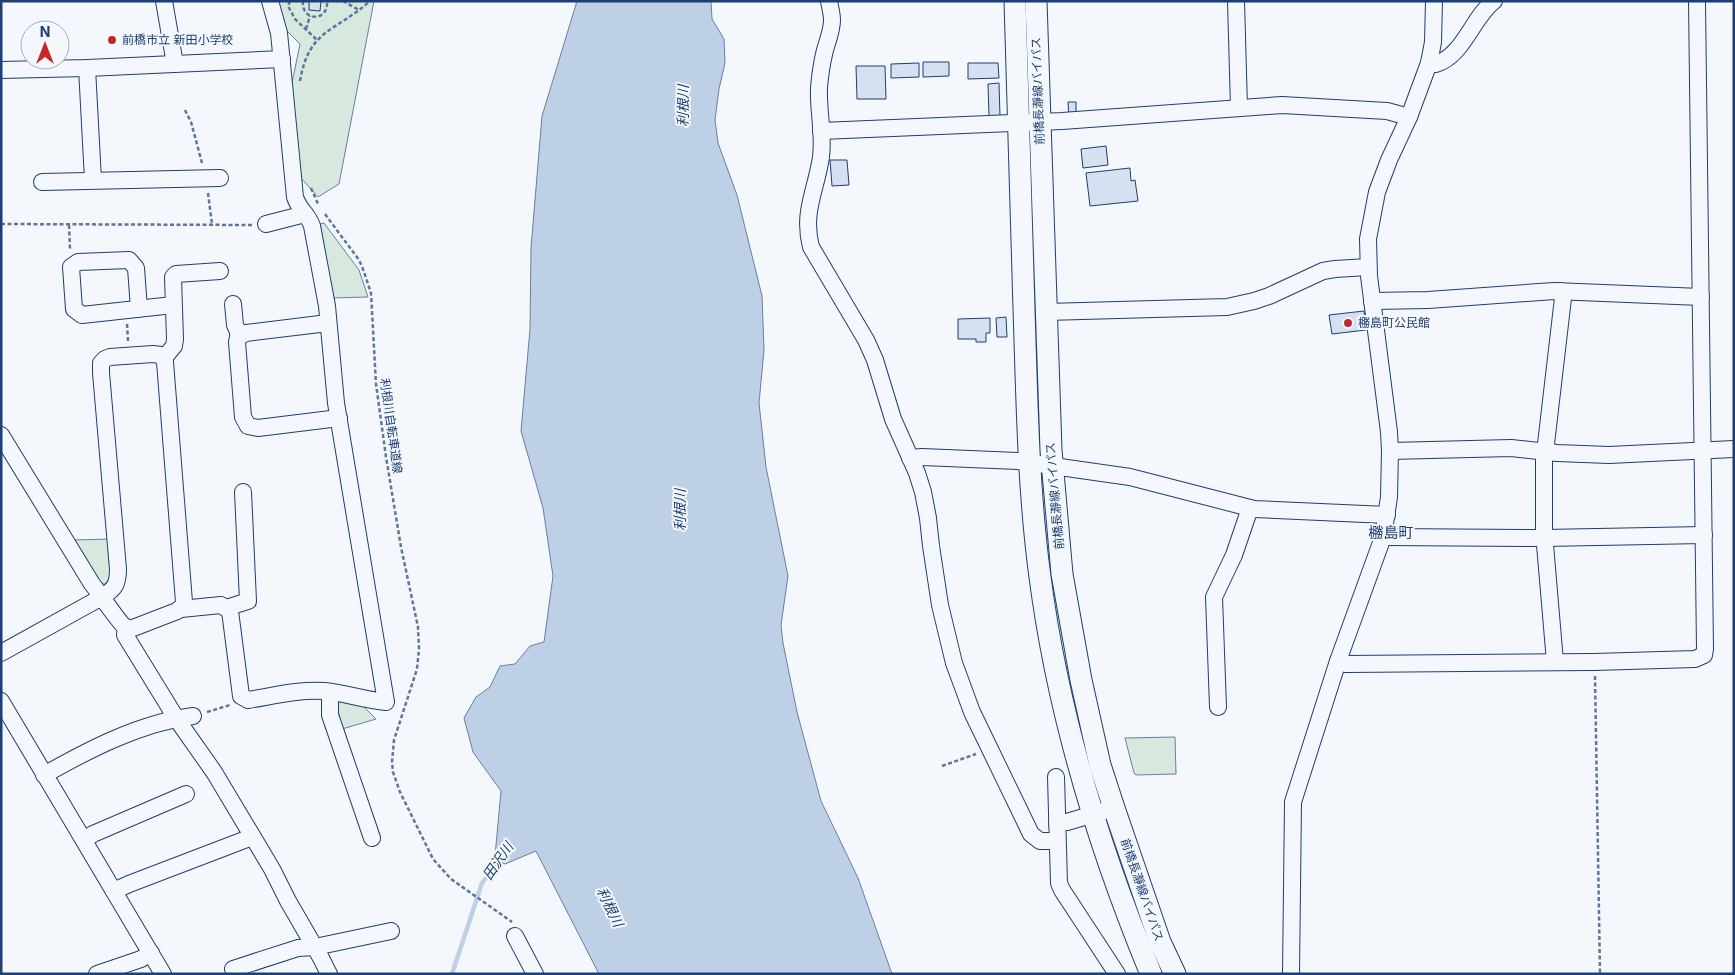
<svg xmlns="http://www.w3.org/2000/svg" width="1735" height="975" font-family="Inter,'Noto Sans JP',sans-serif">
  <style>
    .green { fill: #d7e8df; stroke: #687fa3 }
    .water { fill: #bed0e5; stroke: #687fa3 }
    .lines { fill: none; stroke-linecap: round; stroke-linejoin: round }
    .stream { stroke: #bed0e5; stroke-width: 4.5 }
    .building { fill: #d5e0f0; stroke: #1d3f73 }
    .minor-casing { stroke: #1d3f73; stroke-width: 18 }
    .major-casing { stroke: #1d3f73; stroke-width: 23 }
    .path { stroke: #5e769c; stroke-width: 2.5; stroke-dasharray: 4 2.5; stroke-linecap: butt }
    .minor { stroke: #f4f7fb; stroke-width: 16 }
    .major { stroke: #f4f7fb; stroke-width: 21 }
    .poi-dot { fill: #c62828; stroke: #f4f7fb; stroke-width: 2 }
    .labels { text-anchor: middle; stroke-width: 4; stroke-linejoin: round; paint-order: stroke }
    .poi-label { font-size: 12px; fill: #1d3f73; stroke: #f4f7fb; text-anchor: start }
    .street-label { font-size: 12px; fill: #1d3f73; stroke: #f4f7fb }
    .water-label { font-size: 14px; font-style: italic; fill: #1d3f73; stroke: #f4f7fb }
    .quarter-label { font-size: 15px; fill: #1d3f73; stroke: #f4f7fb }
  </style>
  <rect width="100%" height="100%" fill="#f4f7fb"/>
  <g class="green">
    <path d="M275,1H374L339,184L318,197L300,177L291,88L300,44L284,28Z"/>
    <path d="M324,223L359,270L368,297L332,298L320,224Z"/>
    <path d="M110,539C110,552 116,574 105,584H100L72,540Z"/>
    <path d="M336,701L363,706L376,719L342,729Z"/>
    <path d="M1175,737L1176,774L1136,775L1134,773L1125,738Z"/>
  </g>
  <path class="water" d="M577,1H711L712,19L724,39L725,63L719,89L715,120L718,143L737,195L762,296L764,350L759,403L766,467L788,576L781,625L783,643L797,712L821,801L858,878L892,974H599L536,851L505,864L499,861L495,856L501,791L473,752L464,718L476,697L490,687L500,666L515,664L530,646L544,642L553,576L543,508L521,431L530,329L531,248L542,116Z"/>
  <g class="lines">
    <path class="stream" d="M452,974L482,883L502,857"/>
  </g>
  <g class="building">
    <path d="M309,1H321L320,11L309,10Z"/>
    <path d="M923,62H949V76L923,77Z"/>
    <path d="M919,63V77L891,78V64Z"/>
    <path d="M968,63H998L999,78L968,79Z"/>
    <path d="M856,66H885L886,99H857Z"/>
    <path d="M999,83L1000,116H989L988,84Z"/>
    <path d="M1068,102H1076V117L1069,118Z"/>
    <path d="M1106,146L1108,165L1083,168L1081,149Z"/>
    <path d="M830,160H847L849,185L832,186Z"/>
    <path d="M1130,168L1131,181L1135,180L1138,201L1090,206L1086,173Z"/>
    <path d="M1364,311L1366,330L1332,334L1329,315Z"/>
    <path d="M1006,317L1007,337H997L996,318Z"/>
    <path d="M990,318V333H986V342H976V339H958V319Z"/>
  </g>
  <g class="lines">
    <g class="minor-casing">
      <g id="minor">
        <path d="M164,1L175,64"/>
        <path d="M829,1C830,7 832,14 832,20C832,30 828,40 825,50C822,62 820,75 819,88C818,111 824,134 821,157C816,191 802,212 811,247L866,340L875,360L893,419L917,473L923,492L928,518L931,546L940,605L954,663L972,712L1031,834L1040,841H1057"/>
        <path d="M1236,1L1239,108"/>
        <path d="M1429,63L1436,64C1464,55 1472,18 1494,1"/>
        <path d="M87,68L93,180"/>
        <path d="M1,70L87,68L282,59"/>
        <path d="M821,131L1062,121L1282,105L1387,111L1409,117"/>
        <path d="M42,182L220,178"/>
        <path d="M266,224L305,214"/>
        <path d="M1372,301L1428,300L1554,291L1701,297"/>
        <path d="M233,304L235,325L240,336"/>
        <path d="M139,309L136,268L129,260L78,262L71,267L74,309L82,315L173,305"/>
        <path d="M1046,312L1227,307L1254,301L1269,296L1323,271L1335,269L1368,267"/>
        <path d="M328,323L246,333L238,337L237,342L243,417L248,426L258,428L339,418"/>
        <path d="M164,358L174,346L175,339L173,277L176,274L220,271"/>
        <path d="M1,435L92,584C98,591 120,624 125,627C128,629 130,628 133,628L177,611L183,606L184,602L165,362L161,355L153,354L110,357L105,359L101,363V373L118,569C118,584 115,589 102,597L1,653"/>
        <path d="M1390,451L1511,448L1557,453L1609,455L1734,449"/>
        <path d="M910,458L922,457L1018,461L1130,477L1254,509L1387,515"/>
        <path d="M1383,537L1544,538L1704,535"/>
        <path d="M226,608L248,601L243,492"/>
        <path d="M181,609L221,605L230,611L241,696L248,700C273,696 299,689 325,691C345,693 365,700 386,702L336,403L327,306L312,226C308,214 299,210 295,197L279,33L270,1"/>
        <path d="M126,627L125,635L176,718L214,772L272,869L288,901L321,958L329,974"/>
        <path d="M1338,661L1346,664L1594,662L1695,659L1704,655L1705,649L1697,1"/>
        <path d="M1555,662L1544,533V461L1563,298L1561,291"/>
        <path d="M330,692V715L372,838"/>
        <path d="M1,701L163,974"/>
        <path d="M1218,707L1214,597L1234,555L1250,508"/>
        <path d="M44,775C90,749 140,723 193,716"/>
        <path d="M1056,777L1059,883L1062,890L1117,974"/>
        <path d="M1057,823L1067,822L1104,811"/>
        <path d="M84,840L93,834L186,794"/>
        <path d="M114,891L129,884L252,837"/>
        <path d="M515,936L535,974"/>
        <path d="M233,969L298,948L315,947L391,931"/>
        <path d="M97,974L141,959L151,953"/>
        <path d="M1291,974L1293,802L1338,661L1383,537L1389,497L1390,451L1389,432L1369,276L1368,239L1377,192L1389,160L1409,117L1429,63L1433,42L1434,1"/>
      </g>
    </g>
    <g class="major-casing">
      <g id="major">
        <path d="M1015,1C1018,104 1021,207 1024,309C1027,399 1028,488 1040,577C1058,715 1098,846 1151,974"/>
        <path d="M1036,1L1051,450L1062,574L1081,680L1100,765L1114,808L1160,942L1175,974"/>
      </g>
    </g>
    <g class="path">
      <path d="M290,1L288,6L295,19L317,40"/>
      <path d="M303,1C301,22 329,22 327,1"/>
      <path d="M343,1L359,10"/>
      <path d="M306,29L310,16"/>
      <path d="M300,81C309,28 336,32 370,1"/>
      <path d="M185,110L191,122L202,163"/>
      <path d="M311,188L318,204"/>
      <path d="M208,193L212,224"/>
      <path d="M325,214L359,260L363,269L371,293L376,384L386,457L401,547L418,627L419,649L417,669L394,740L392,762L393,772L400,792L433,859L451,879L512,922"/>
      <path d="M1,224L252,225"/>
      <path d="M69,225L70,249"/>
      <path d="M127,324L128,341"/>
      <path d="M1595,676L1600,974"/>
      <path d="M207,712L230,705"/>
      <path d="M942,766L976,754"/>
    </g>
    <use href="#minor" class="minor"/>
    <use href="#major" class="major"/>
  </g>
  <g class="poi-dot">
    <circle cx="112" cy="40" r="5"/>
    <circle cx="1348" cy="323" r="5"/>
  </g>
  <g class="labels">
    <g class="poi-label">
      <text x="122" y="44">前橋市立 新田小学校</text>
      <text x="1358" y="327">橳島町公民館</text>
    </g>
    <g class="street-label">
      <text transform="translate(1038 91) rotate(-92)" y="4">前橋長瀞線バイパス</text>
      <text transform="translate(391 426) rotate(82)" y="4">利根川自転車道線</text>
      <text transform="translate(1055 496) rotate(-95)" y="4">前橋長瀞線バイパス</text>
      <text transform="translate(1142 890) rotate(71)" y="4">前橋長瀞線バイパス</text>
    </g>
    <g class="water-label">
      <text transform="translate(683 106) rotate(-89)" y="5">利根川</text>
      <text transform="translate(680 510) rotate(-90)" y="5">利根川</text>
      <text transform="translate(498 861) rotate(-55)" y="5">田沢川</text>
      <text transform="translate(610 907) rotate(64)" y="5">利根川</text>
    </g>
    <g class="quarter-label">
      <text x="1391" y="538">橳島町</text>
    </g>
  </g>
  <rect width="1735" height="975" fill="none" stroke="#1d3f73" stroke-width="5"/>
  <g transform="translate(45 45)"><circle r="24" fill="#f4f7fb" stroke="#9eadc5"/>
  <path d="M0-4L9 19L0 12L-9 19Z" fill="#c62828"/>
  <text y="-8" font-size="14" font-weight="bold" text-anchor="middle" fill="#1d3f73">N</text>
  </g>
</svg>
